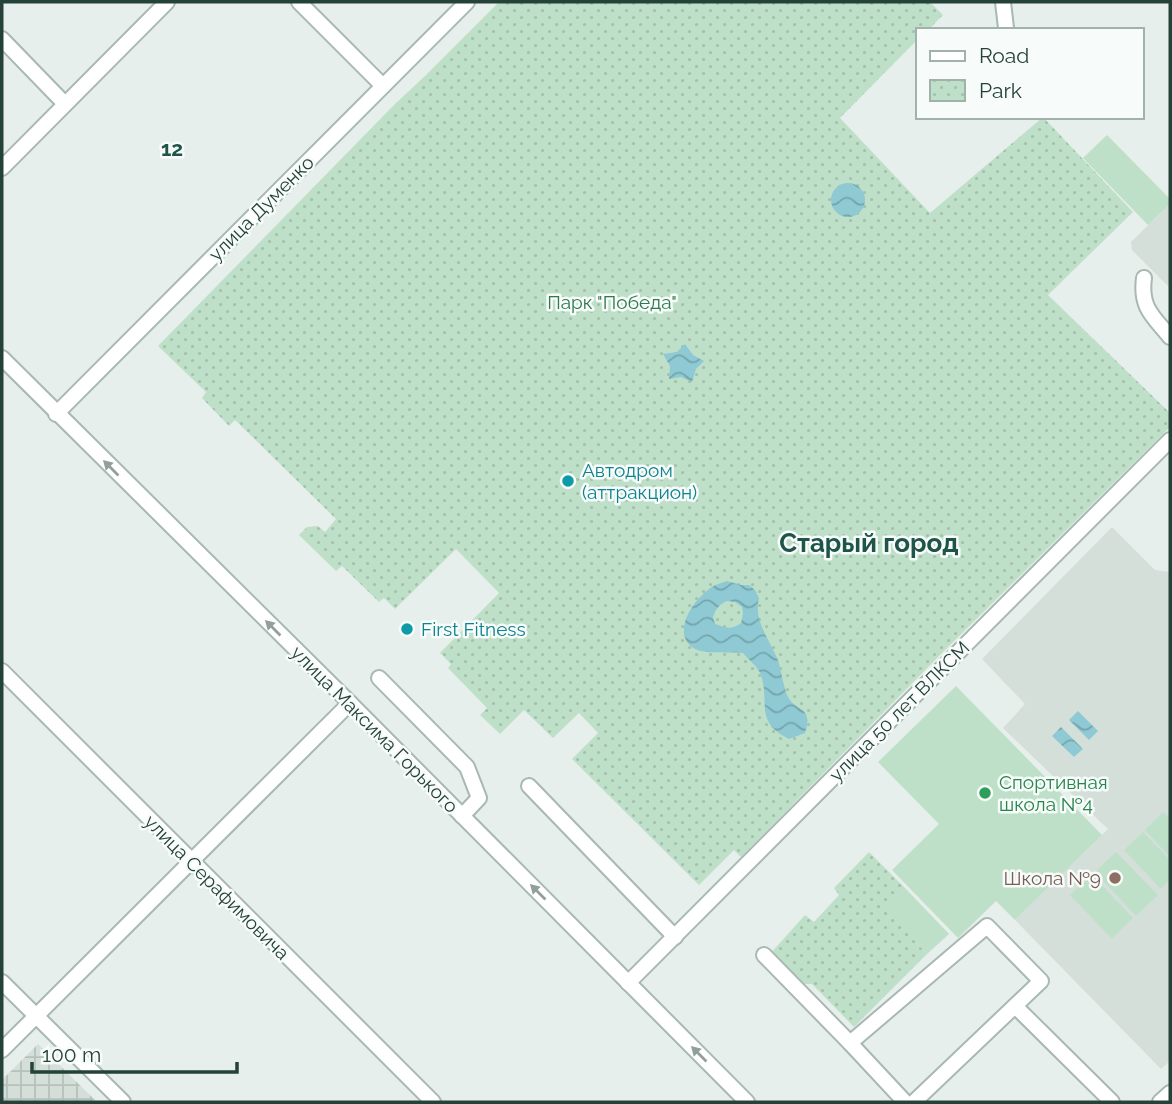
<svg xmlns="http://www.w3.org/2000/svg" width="1172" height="1104" font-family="Raleway,sans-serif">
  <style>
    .built { fill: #d4dfda }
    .industrial { fill: url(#industrial-grid) }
    .grass { fill: #bfe0c8 }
    .park { fill: url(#park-dots) }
    .water { fill: url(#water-waves); fill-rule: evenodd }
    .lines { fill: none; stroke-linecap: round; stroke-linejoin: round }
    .minor-casing { stroke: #a8b8b2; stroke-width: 18 }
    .minor { stroke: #fff; stroke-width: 14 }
    .oneway { fill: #92a09c }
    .culture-dot { fill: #0f9aa8; stroke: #f7fbf9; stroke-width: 2.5 }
    .leisure-dot { fill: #2e9e5b; stroke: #f7fbf9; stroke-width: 2.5 }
    .education-dot { fill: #8d6e63; stroke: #f7fbf9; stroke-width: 2.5 }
    .labels { text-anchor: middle; stroke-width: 5; stroke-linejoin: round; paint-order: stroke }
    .street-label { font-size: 19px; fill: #24423a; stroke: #f7fbf9 }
    .park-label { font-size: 19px; fill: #2d7a4b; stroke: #f7fbf9 }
    .culture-label { font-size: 19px; fill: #0d838f; stroke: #f7fbf9; text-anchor: start }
    .leisure-label { font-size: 19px; fill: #27864d; stroke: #f7fbf9; text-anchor: start }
    .education-label { font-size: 19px; fill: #785e54; stroke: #f7fbf9; text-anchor: end }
    .neighbourhood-label { font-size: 21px; font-weight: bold; fill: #1f5548; stroke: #f7fbf9 }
    .district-label { font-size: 26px; font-weight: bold; fill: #1f5548; stroke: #f7fbf9 }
  </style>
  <defs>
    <pattern id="industrial-grid" width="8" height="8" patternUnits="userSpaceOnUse" patternTransform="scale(1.75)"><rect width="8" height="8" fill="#d4dfda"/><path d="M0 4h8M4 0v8" fill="none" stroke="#b6c1bc"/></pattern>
    <pattern id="park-dots" width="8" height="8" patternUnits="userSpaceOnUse" patternTransform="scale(1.75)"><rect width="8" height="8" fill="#bfe0c8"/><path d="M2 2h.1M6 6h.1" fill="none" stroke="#a4c1ad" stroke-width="1.8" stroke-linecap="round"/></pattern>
    <pattern id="water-waves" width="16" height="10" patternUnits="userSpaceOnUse" patternTransform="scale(1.75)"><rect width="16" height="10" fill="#8ec9d4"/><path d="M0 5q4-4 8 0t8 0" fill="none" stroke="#74a5ad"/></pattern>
  </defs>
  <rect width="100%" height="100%" fill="#e6efeb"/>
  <g class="built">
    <path d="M1170,204V288L1132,250L1131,242Z"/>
    <path d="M1112,527L1155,570L1170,572V1061L1161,1069L1015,920L1108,829L1003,728L1025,704L982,659Z"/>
  </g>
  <path class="industrial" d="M38,1044L97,1102H2V1080Z"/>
  <g class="grass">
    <path d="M1107,135L1170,199V204L1148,225L1083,158Z"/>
    <path d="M956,686L1102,835L1015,920L996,901L958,938L892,870L939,824L878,762Z"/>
    <path d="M1163,812L1170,819V857L1145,830Z"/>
    <path d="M1143,832L1170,860V880L1161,889L1124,850Z"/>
    <path d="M1116,852L1158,895L1136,916L1095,872Z"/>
    <path d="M1092,875L1133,918L1112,939L1070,895Z"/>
    <path d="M906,889L949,934L927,954L884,909Z"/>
  </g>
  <g class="park">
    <path d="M499,2H930L943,15L928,30H918V39L840,118L930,213L1043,117L1133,212L1048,295L1170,413V427L943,652L741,857L734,850L699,885L572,759L598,733L579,713L553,738L524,710L500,734L480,715L487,708L448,668L451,664L440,653L499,593L456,549L395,609L384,598L379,602L342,566L336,571L299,535L307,527L318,526L325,532L336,519L235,420L229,426L202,398L206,392L158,346L395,104L425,76Z"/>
    <path d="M869,852L906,889L885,909L927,954L854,1027L812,984H799L769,955L805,915L814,922L839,895L834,888Z"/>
  </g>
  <g class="water">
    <circle cx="848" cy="200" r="17"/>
    <path d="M685,344L693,355L704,361L696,369L692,382L681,377L669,379L670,366L663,354L677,352Z"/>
    <path d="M727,581L741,585H749L755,590L759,598C753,621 770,640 778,660C781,670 784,689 788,697C796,712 814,706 805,733L789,739C754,722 770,704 761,675C758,667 749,660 743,653C732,652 703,654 695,649C669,634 694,598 712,587C716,584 722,583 727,581ZM727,601L735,602L742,607L743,614L741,623C732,630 725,628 715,624L713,617C716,609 719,604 727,601Z"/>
    <path d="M1078,711L1098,731L1089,740L1069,720Z"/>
    <path d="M1061,727L1083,749L1074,757L1052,736Z"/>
  </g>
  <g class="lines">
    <g class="minor-casing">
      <g id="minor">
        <path d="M299,2L383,86"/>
        <path d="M1003,2L1006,28"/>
        <path d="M2,39L65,104"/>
        <path d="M2,168L167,2"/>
        <path d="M1144,278C1140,308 1153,316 1170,337"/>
        <path d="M2,358L350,703L747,1102"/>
        <path d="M56,414L467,2"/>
        <path d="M2,671L433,1102"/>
        <path d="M379,678L467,767L479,798L462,816"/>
        <path d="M529,786L675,937"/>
        <path d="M764,955L850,1043"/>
        <path d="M2,982L123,1102"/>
        <path d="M628,983L1170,440"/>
        <path d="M1015,1006L1112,1102"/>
        <path d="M2,1050L350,703"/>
        <path d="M905,1102L850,1043L987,926L1041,981L914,1102"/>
        <path d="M1160,1102L1170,1093"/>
      </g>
    </g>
    <use href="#minor" class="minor"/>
  </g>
  <defs><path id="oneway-solid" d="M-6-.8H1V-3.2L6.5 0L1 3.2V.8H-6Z" transform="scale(1.75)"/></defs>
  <g class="oneway">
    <use href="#oneway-solid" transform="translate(111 468) rotate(-135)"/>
    <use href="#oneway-solid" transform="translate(273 628) rotate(-135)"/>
    <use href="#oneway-solid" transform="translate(538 892) rotate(-135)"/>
    <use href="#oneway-solid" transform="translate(699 1054) rotate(-135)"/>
  </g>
  <g class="culture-dot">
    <circle cx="568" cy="481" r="7"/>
    <circle cx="407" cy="629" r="7"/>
  </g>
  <circle class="leisure-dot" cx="985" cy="793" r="7"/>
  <circle class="education-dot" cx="1115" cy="878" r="7"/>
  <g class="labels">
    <g class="street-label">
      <text transform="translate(261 208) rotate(-45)" y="7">улица Думенко</text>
      <text transform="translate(899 711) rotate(-45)" y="7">улица 50 лет ВЛКСМ</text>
      <text transform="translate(375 729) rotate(45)" y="7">улица Максима Горького</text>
      <text transform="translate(217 887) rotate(45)" y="7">улица Серафимовича</text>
    </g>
    <g class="park-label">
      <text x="612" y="309">Парк "Победа"</text>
    </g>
    <g class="culture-label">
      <text x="582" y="477">Автодром<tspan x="582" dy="22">(аттракцион)</tspan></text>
      <text x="421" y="636">First Fitness</text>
    </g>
    <g class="leisure-label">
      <text x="999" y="789">Спортивная<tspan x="999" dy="22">школа №4</tspan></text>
    </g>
    <g class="education-label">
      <text x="1101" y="885">Школа №9</text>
    </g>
    <g class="neighbourhood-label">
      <text x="172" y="156">12</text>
    </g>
    <g class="district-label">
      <text x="869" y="552">Старый город</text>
    </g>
  </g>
  <rect width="1172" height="1104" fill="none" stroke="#24423a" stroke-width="7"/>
  <rect x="916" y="28" width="228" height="91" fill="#f7fbf9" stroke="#a3b1ad" stroke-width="2"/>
  <rect x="930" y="51" width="35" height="10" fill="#ffffff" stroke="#a3b1ad" stroke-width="2"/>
  <text x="979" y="63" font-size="21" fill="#24423a">Road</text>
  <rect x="930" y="80" width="35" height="21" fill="url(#park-dots)" stroke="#a3b1ad" stroke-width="2"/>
  <text x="979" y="98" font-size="21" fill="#24423a">Park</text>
  <path d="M32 1062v10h205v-10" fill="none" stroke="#24423a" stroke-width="3.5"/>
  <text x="42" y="1062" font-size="21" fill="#24423a" stroke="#f7fbf9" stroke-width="5" paint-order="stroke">100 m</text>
</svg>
